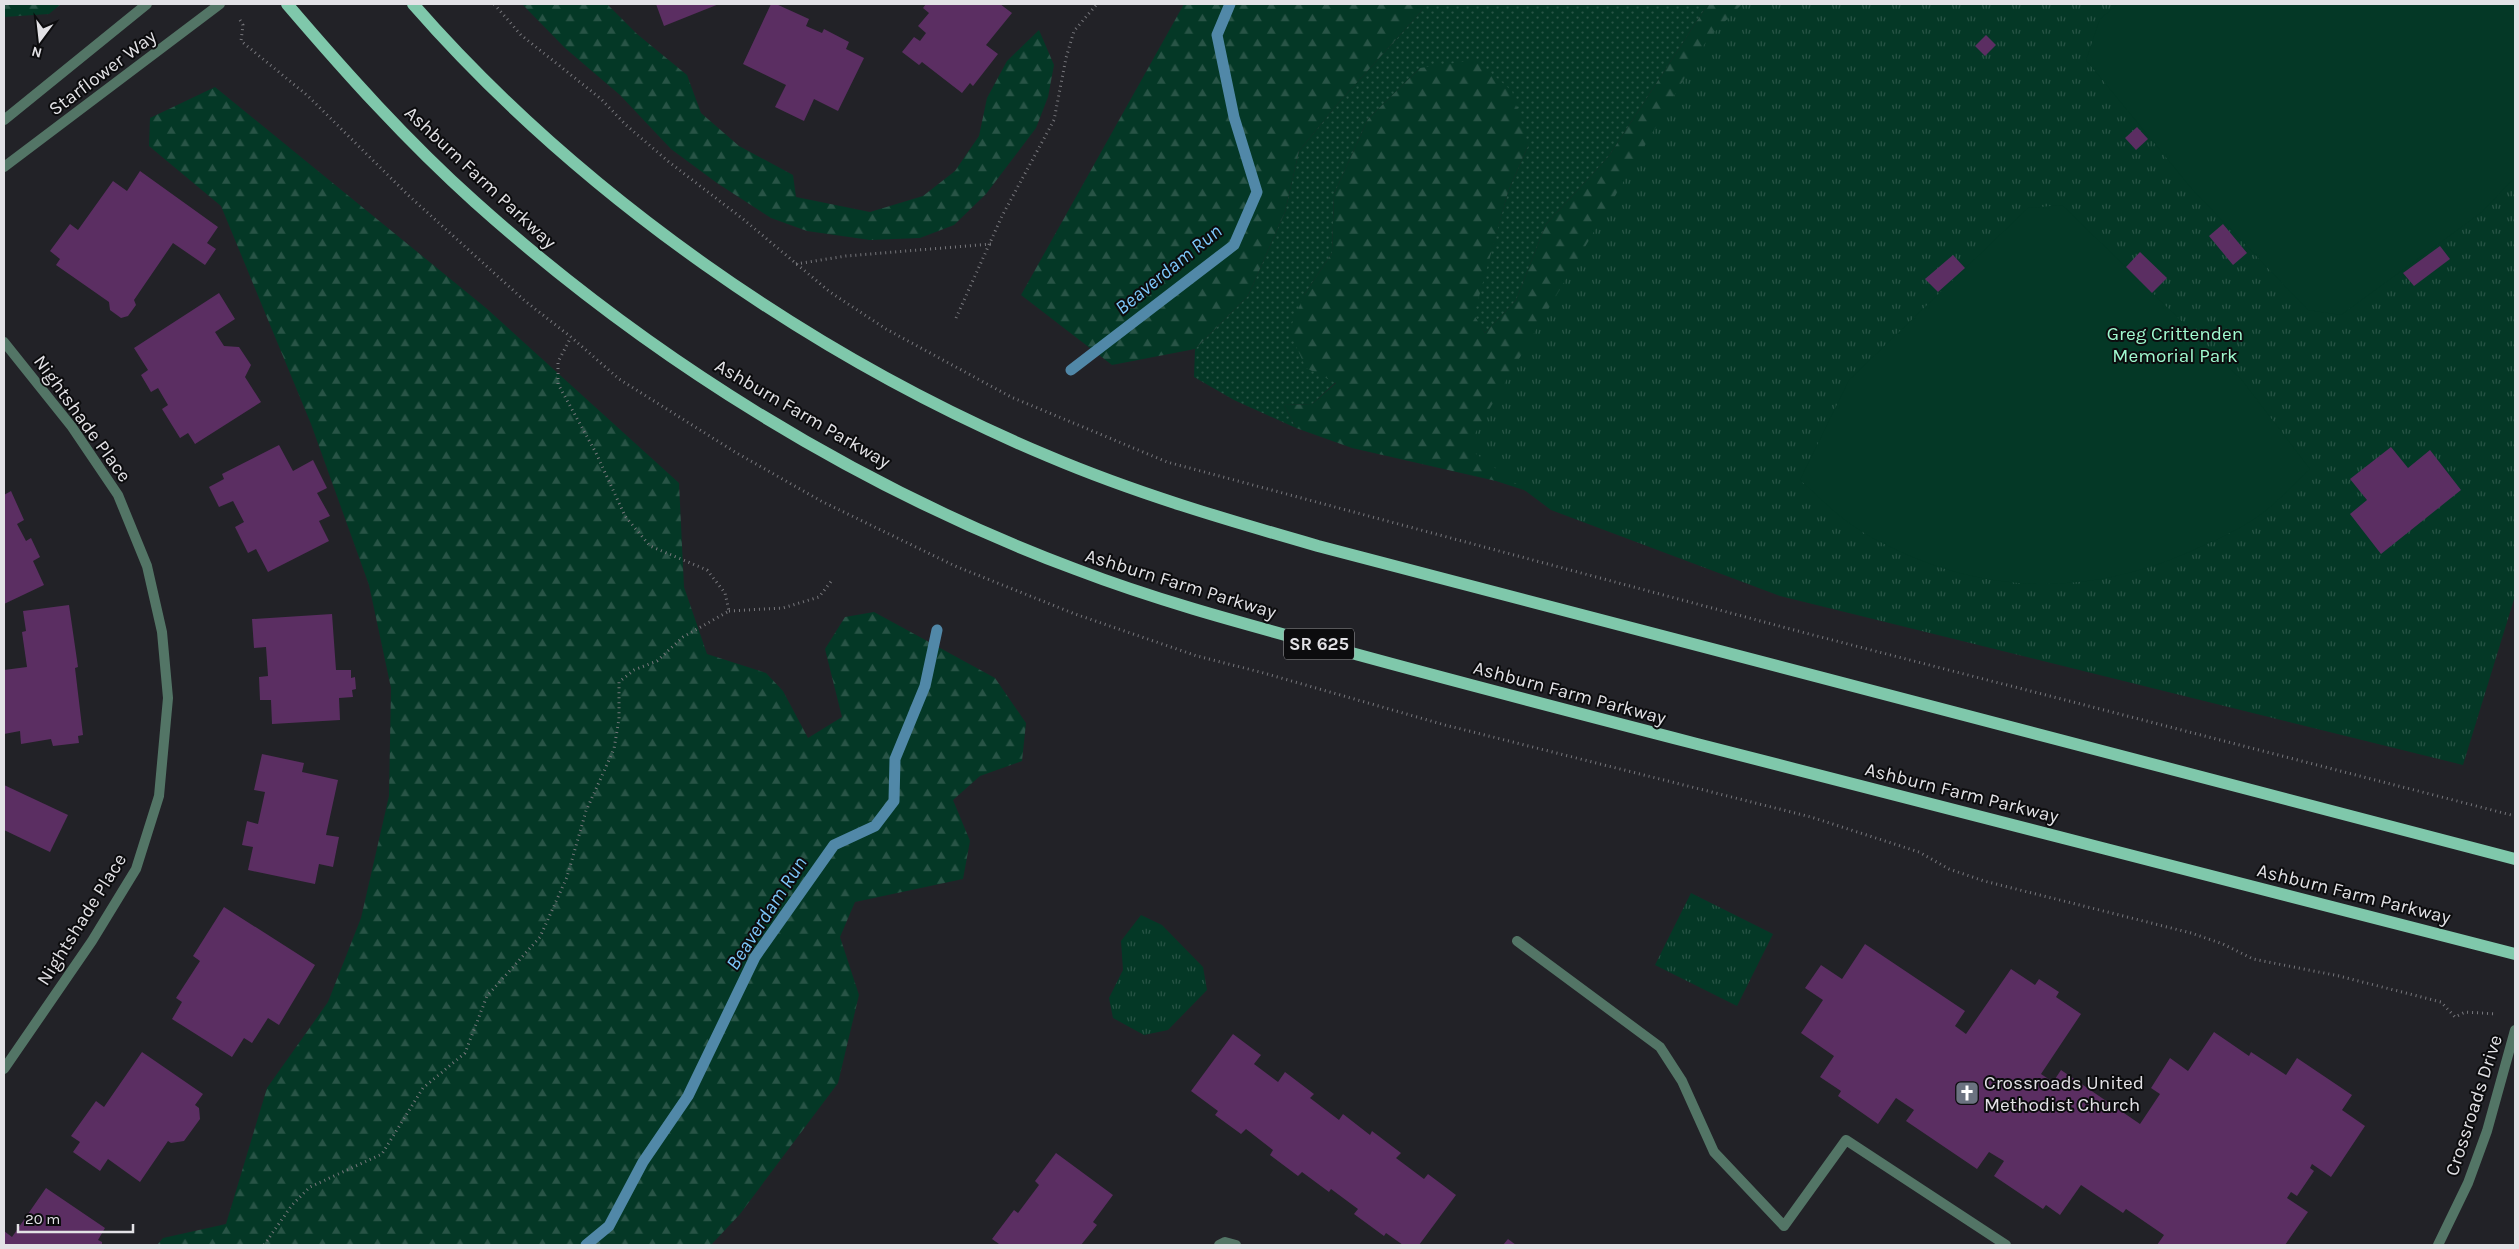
<svg xmlns="http://www.w3.org/2000/svg" width="2519" height="1249" font-family="Karla,sans-serif">
  <style>
    .grass { fill: url(#grass-dots) }
    .forest { fill: url(#forest-firs) }
    .park { fill: url(#park-tufts) }
    .garden { fill: #043826 }
    .lines { fill: none; stroke-linecap: round; stroke-linejoin: round }
    .stream { stroke: #5188a8; stroke-width: 11 }
    .building { fill: #5b2e62 }
    .path { stroke: #77777c; stroke-width: 3; stroke-dasharray: 1 4; stroke-linecap: butt }
    .lane { stroke: #537566; stroke-width: 10 }
    .street { stroke: #537566; stroke-width: 10 }
    .primary { stroke: #7fc8ab; stroke-width: 12 }
    .labels { text-anchor: middle; stroke-width: 4; stroke-linejoin: round; paint-order: stroke }
    .shield { fill: #0c0c0e; stroke: #a2a2a5; stroke-width: 1 }
    .shield-label { font-size: 18px; font-weight: bold; fill: #e3e2e6 }
    .street-label { font-size: 19px; fill: #e3e2e6; stroke: #0c0c0e }
    .park-label { font-size: 19px; fill: #a1fad0; stroke: #0c0c0e }
    .poi-label { font-size: 19px; fill: #e3e2e6; stroke: #0c0c0e; text-anchor: start }
    .water-label { font-size: 20px; font-style: italic; fill: #7dc7fa; stroke: #0c0c0e }
  </style>
  <defs>
    <pattern id="grass-dots" width="8" height="8" patternUnits="userSpaceOnUse" patternTransform="scale(1.25)"><rect width="8" height="8" fill="#043826"/><path d="M2 2h.1M6 6h.1" fill="none" stroke="#285446" stroke-width="1.8" stroke-linecap="round"/></pattern>
    <pattern id="forest-firs" width="22" height="20" patternUnits="userSpaceOnUse" patternTransform="scale(1.25)"><rect width="22" height="20" fill="#043826"/><path d="M5 1l3.5 6h-7zM16 11l3.5 6h-7z" fill="#285446"/></pattern>
    <pattern id="park-tufts" width="24" height="20" patternUnits="userSpaceOnUse" patternTransform="scale(1.25)"><rect width="24" height="20" fill="#043826"/><path d="M3 7l-1-3M5 7V3M7 7l1-3M15 17l-1-3M17 17v-4M19 17l1-3" fill="none" stroke="#285446"/></pattern>
  </defs>
  <rect width="100%" height="100%" fill="#222227"/>
  <path class="grass" d="M1425,4H1708L1609,156L1546,224L1516,300L1485,333L1473,315L1508,192L1528,146L1420,68L1368,119L1334,194L1332,253L1304,295L1336,382L1312,404L1284,405L1296,428L1234,400L1194,377L1195,349L1248,296L1285,212L1299,151L1341,100L1420,13Z"/>
  <g class="forest">
    <path d="M4,4H61L49,14L4,17Z"/>
    <path d="M522,4H607L637,34L687,75L701,113L739,146L793,175L796,197L870,212L923,196L955,171L979,136L987,98L1007,61L1039,30L1054,65L1048,97L1036,128L986,194L954,225L920,238L870,240L807,231L771,218L717,183L671,149L620,95L565,48Z"/>
    <path d="M1184,4H1425L1420,13L1341,100L1299,151L1285,212L1248,296L1195,349L1112,365L1021,295Z"/>
    <path d="M1708,4H1887L1594,513L1496,481L1352,448L1296,428L1284,405L1312,404L1336,383L1306,368L1289,331L1304,295L1332,253L1334,194L1368,119L1420,68L1476,60L1512,91L1528,146L1508,192L1474,315L1485,333L1516,300L1546,224L1609,156Z"/>
    <path d="M215,87L486,308L679,483L684,587L707,654L766,673L783,691L808,738L842,717L825,649L845,617L874,612L995,678L1026,723L1022,761L980,776L953,800L970,841L963,879L855,902L840,937L859,995L838,1083L740,1214L711,1245H157L163,1238L226,1224L267,1088L328,1002L361,918L389,796L391,688L369,585L311,424L221,206L149,146L150,118Z"/>
  </g>
  <g class="park">
    <path d="M1742,4H2515V596L2463,765L1780,596L1551,510L1467,447L1707,40Z"/>
    <path d="M1691,893L1773,934L1737,1006L1655,965Z"/>
    <path d="M1141,915L1162,925L1203,967L1207,990L1168,1030L1144,1035L1113,1018L1109,998L1123,970L1121,941Z"/>
  </g>
  <g class="garden">
    <path d="M2118,4H2515V177L2482,212L2341,315L2308,310L2192,189L2086,60L2100,19Z"/>
    <path d="M2062,205L2241,379L2310,469C2293,485 2276,504 2257,517C2239,529 2219,539 2200,547C2107,591 2010,597 1915,558C1891,548 1866,536 1845,520C1829,508 1815,493 1800,480L1849,380L2028,208Z"/>
  </g>
  <g class="lines">
    <g class="stream">
      <path d="M1071,370L1234,245L1257,192L1234,117L1217,35L1230,4"/>
      <path d="M586,1245L609,1226L643,1162L688,1096L755,957L834,845L875,826L894,801L895,759L925,686L937,630"/>
    </g>
  </g>
  <g class="building">
    <path d="M656,4H719L664,26Z"/>
    <path d="M771,4H776L809,19L806,26L822,33L824,29L849,42L846,49L864,58L838,111L814,99L804,121L775,107L786,85L743,64Z"/>
    <path d="M926,4H1000L1012,13L986,45L998,54L973,86L970,83L962,93L922,62L919,65L902,52L914,37L920,41L926,33L918,26L929,13L923,8Z"/>
    <path d="M1986,35L1996,45L1985,56L1975,46Z"/>
    <path d="M2137,127L2148,139L2136,150L2125,138Z"/>
    <path d="M140,171L218,227L207,243L216,249L205,265L173,243L134,300L136,305L128,316L121,318L110,310L109,302L56,265L60,259L50,251L70,224L78,230L113,181L127,191Z"/>
    <path d="M2223,224L2247,253L2233,265L2209,236Z"/>
    <path d="M2440,246L2450,259L2414,286L2403,273Z"/>
    <path d="M2140,252L2167,278L2152,293L2126,267Z"/>
    <path d="M1953,255L1965,268L1938,292L1925,279Z"/>
    <path d="M219,293L235,319L215,332L224,346L239,347L251,365L245,377L261,402L195,444L188,433L180,438L162,409L168,405L158,388L151,392L141,375L148,370L134,348Z"/>
    <path d="M279,445L293,471L313,460L327,488L317,493L330,516L319,521L329,541L268,572L256,549L248,553L235,527L244,522L233,501L219,507L209,487L224,479L222,474Z"/>
    <path d="M2391,447L2408,468L2430,450L2461,490L2381,554L2350,514L2367,500L2350,479Z"/>
    <path d="M11,491L24,520L17,524L26,541L31,538L40,557L33,561L44,585L4,604V495Z"/>
    <path d="M69,605L78,667L75,668L83,735L78,736L79,743L53,746L51,739L21,744L20,731L4,734V670L27,667L22,632L26,631L23,611Z"/>
    <path d="M332,614L336,670H351V678L355,677L356,689L352,690L353,697L339,698L340,720L272,724L271,700H260L259,677L268,676L266,647L254,648L252,619Z"/>
    <path d="M262,754L304,763L302,772L338,780L326,835L339,837L333,867L319,864L315,884L248,870L253,847L242,845L247,821L258,824L265,792L254,790Z"/>
    <path d="M4,785L68,815L50,852L4,830Z"/>
    <path d="M224,907L315,965L279,1025L268,1018L252,1043L244,1038L232,1057L172,1019L182,1002L176,998L200,961L193,956Z"/>
    <path d="M1865,944L1965,1011L1955,1026L1966,1034L2011,969L2035,985L2039,979L2059,992L2056,997L2081,1014L2041,1074L2053,1082L2061,1070L2140,1124L2160,1094L2151,1088L2170,1058L2188,1071L2214,1032L2249,1056L2251,1052L2286,1075L2297,1058L2352,1095L2342,1110L2365,1126L2331,1177L2312,1164L2310,1168L2314,1171L2297,1196L2291,1192L2287,1198L2308,1212L2285,1245H2157L2164,1235L2126,1209L2123,1213L2081,1185L2060,1215L2046,1205L2043,1209L1994,1176L2004,1161L1989,1152L1977,1169L1906,1121L1914,1110L1896,1098L1878,1124L1838,1096L1841,1091L1820,1077L1834,1056L1801,1033L1823,1000L1805,988L1821,965L1842,979Z"/>
    <path d="M1233,1034L1261,1055L1254,1064L1278,1082L1285,1072L1314,1094L1310,1098L1339,1120L1343,1114L1370,1135L1372,1131L1401,1153L1396,1158L1424,1179L1428,1174L1456,1195L1419,1245H1403L1386,1233L1384,1236L1354,1214L1358,1209L1331,1189L1329,1192L1302,1172L1298,1176L1270,1155L1273,1150L1246,1129L1241,1134L1215,1115L1218,1111L1191,1091Z"/>
    <path d="M142,1052L203,1094L195,1105L199,1108L200,1119L184,1141L171,1143L168,1141L140,1182L108,1159L100,1171L73,1152L80,1142L71,1136L96,1101L104,1107Z"/>
    <path d="M1056,1153L1113,1195L1093,1222L1097,1225L1081,1245H998L999,1244L992,1239L1014,1210L1018,1213L1039,1185L1035,1181Z"/>
    <path d="M46,1188L105,1228L98,1240L102,1242V1245H4V1231L12,1237Z"/>
    <path d="M1508,1239L1516,1245H1503Z"/>
  </g>
  <g class="lines">
    <g class="path">
      <path d="M494,4L521,35L601,99L626,125L669,162L743,219L830,292L886,329L1011,397L1167,462L1809,634L2515,816"/>
      <path d="M240,20L243,25L241,41L308,96L408,195L525,301L571,337L619,379L735,452L821,501L955,566L1075,614L1197,656L1260,672L1445,725L1811,817L1919,852L1949,869L1984,881L2191,933L2223,944L2253,959L2339,976L2441,1002L2455,1017L2465,1012L2497,1014"/>
      <path d="M796,264L846,256L991,244"/>
      <path d="M956,318L1002,216L1054,120L1066,58L1074,31L1097,4"/>
      <path d="M729,611L783,608L819,597L833,579"/>
      <path d="M264,1245L292,1205L310,1187L382,1154L423,1088L465,1053L487,996L540,937L567,877L586,811L614,749L619,719V682L634,670L657,661L683,637L729,611L725,593L707,570L650,546L625,516L596,453L558,384V362L571,337"/>
    </g>
    <path class="lane" d="M1517,941L1660,1047L1682,1081L1714,1152L1784,1226L1846,1140L2006,1245"/>
    <g class="street">
      <path d="M4,120L147,4"/>
      <path d="M4,167L220,4"/>
      <path d="M4,342L72,427L118,495L147,566L162,632L168,698L159,796L136,869L92,941L4,1069"/>
      <path d="M1219,1245L1225,1242L1236,1245"/>
      <path d="M2438,1245L2468,1183L2487,1131L2515,1030"/>
    </g>
    <g class="primary">
      <path d="M287,4C346,73 407,141 475,202C649,358 856,487 1075,569C1161,602 1249,625 1337,649C1457,682 1577,713 1697,744C1970,814 2242,884 2515,954"/>
      <path d="M413,4C580,195 814,358 1048,456C1135,493 1227,520 1318,546L2515,859"/>
    </g>
  </g>
  <defs>
    <g id="church-square" transform="scale(1.25)"><rect x="-9" y="-9" width="18" height="18" rx="4" fill="#6b7280" stroke="#0c0c0e"/><path d="M-1.2-6h2.4v3.5h3.3v2.4h-3.3V6h-2.4V-.1h-3.3v-2.4h3.3Z" fill="#fff"/></g>
  </defs>
  <g fill-rule="evenodd">
    <use href="#church-square" x="1967" y="1093"/>
  </g>
  <g class="labels">
    <rect class="shield" x="1284" y="628.5" width="70" height="31" rx="4"/>
    <g class="shield-label">
      <text x="1319" y="650">SR 625</text>
    </g>
    <g class="street-label">
      <text transform="translate(102 72) rotate(-37)" y="7">Starflower Way</text>
      <text transform="translate(481 177) rotate(43)" y="7">Ashburn Farm Parkway</text>
      <text transform="translate(803 413) rotate(30)" y="7">Ashburn Farm Parkway</text>
      <text transform="translate(83 418) rotate(54)" y="7">Nightshade Place</text>
      <text transform="translate(1181 583) rotate(17)" y="7">Ashburn Farm Parkway</text>
      <text transform="translate(1570 692) rotate(15)" y="7">Ashburn Farm Parkway</text>
      <text transform="translate(1962 792) rotate(14)" y="7">Ashburn Farm Parkway</text>
      <text transform="translate(2354 893) rotate(14)" y="7">Ashburn Farm Parkway</text>
      <text transform="translate(81 919) rotate(-58)" y="7">Nightshade Place</text>
      <text transform="translate(2473 1105) rotate(-72)" y="7">Crossroads Drive</text>
    </g>
    <g class="park-label">
      <text x="2175" y="340">Greg Crittenden<tspan x="2175" dy="22">Memorial Park</tspan></text>
    </g>
    <g class="poi-label">
      <text x="1984" y="1089">Crossroads United<tspan x="1984" dy="22">Methodist Church</tspan></text>
    </g>
    <g class="water-label">
      <text transform="translate(1168 269) rotate(-39)" y="7">Beaverdam Run</text>
      <text transform="translate(766 913) rotate(-57)" y="7">Beaverdam Run</text>
    </g>
  </g>
  <rect width="2519" height="1249" fill="none" stroke="#e3e2e6" stroke-width="10"/>
  <g transform="translate(40 40) rotate(195)" stroke="#0c0c0e" stroke-width="4" paint-order="stroke">
  <path d="M0-4L9 19L0 12L-9 19Z" fill="#e3e2e6"/>
  <text y="-8" font-size="14" font-weight="bold" text-anchor="middle" fill="#e3e2e6">N</text>
  </g>
  <path d="M18 1224v8h115v-8" fill="none" stroke="#e3e2e6" stroke-width="2.5"/>
  <text x="25" y="1224" font-size="15" fill="#e3e2e6" stroke="#0c0c0e" stroke-width="4" paint-order="stroke">20 m</text>
</svg>
